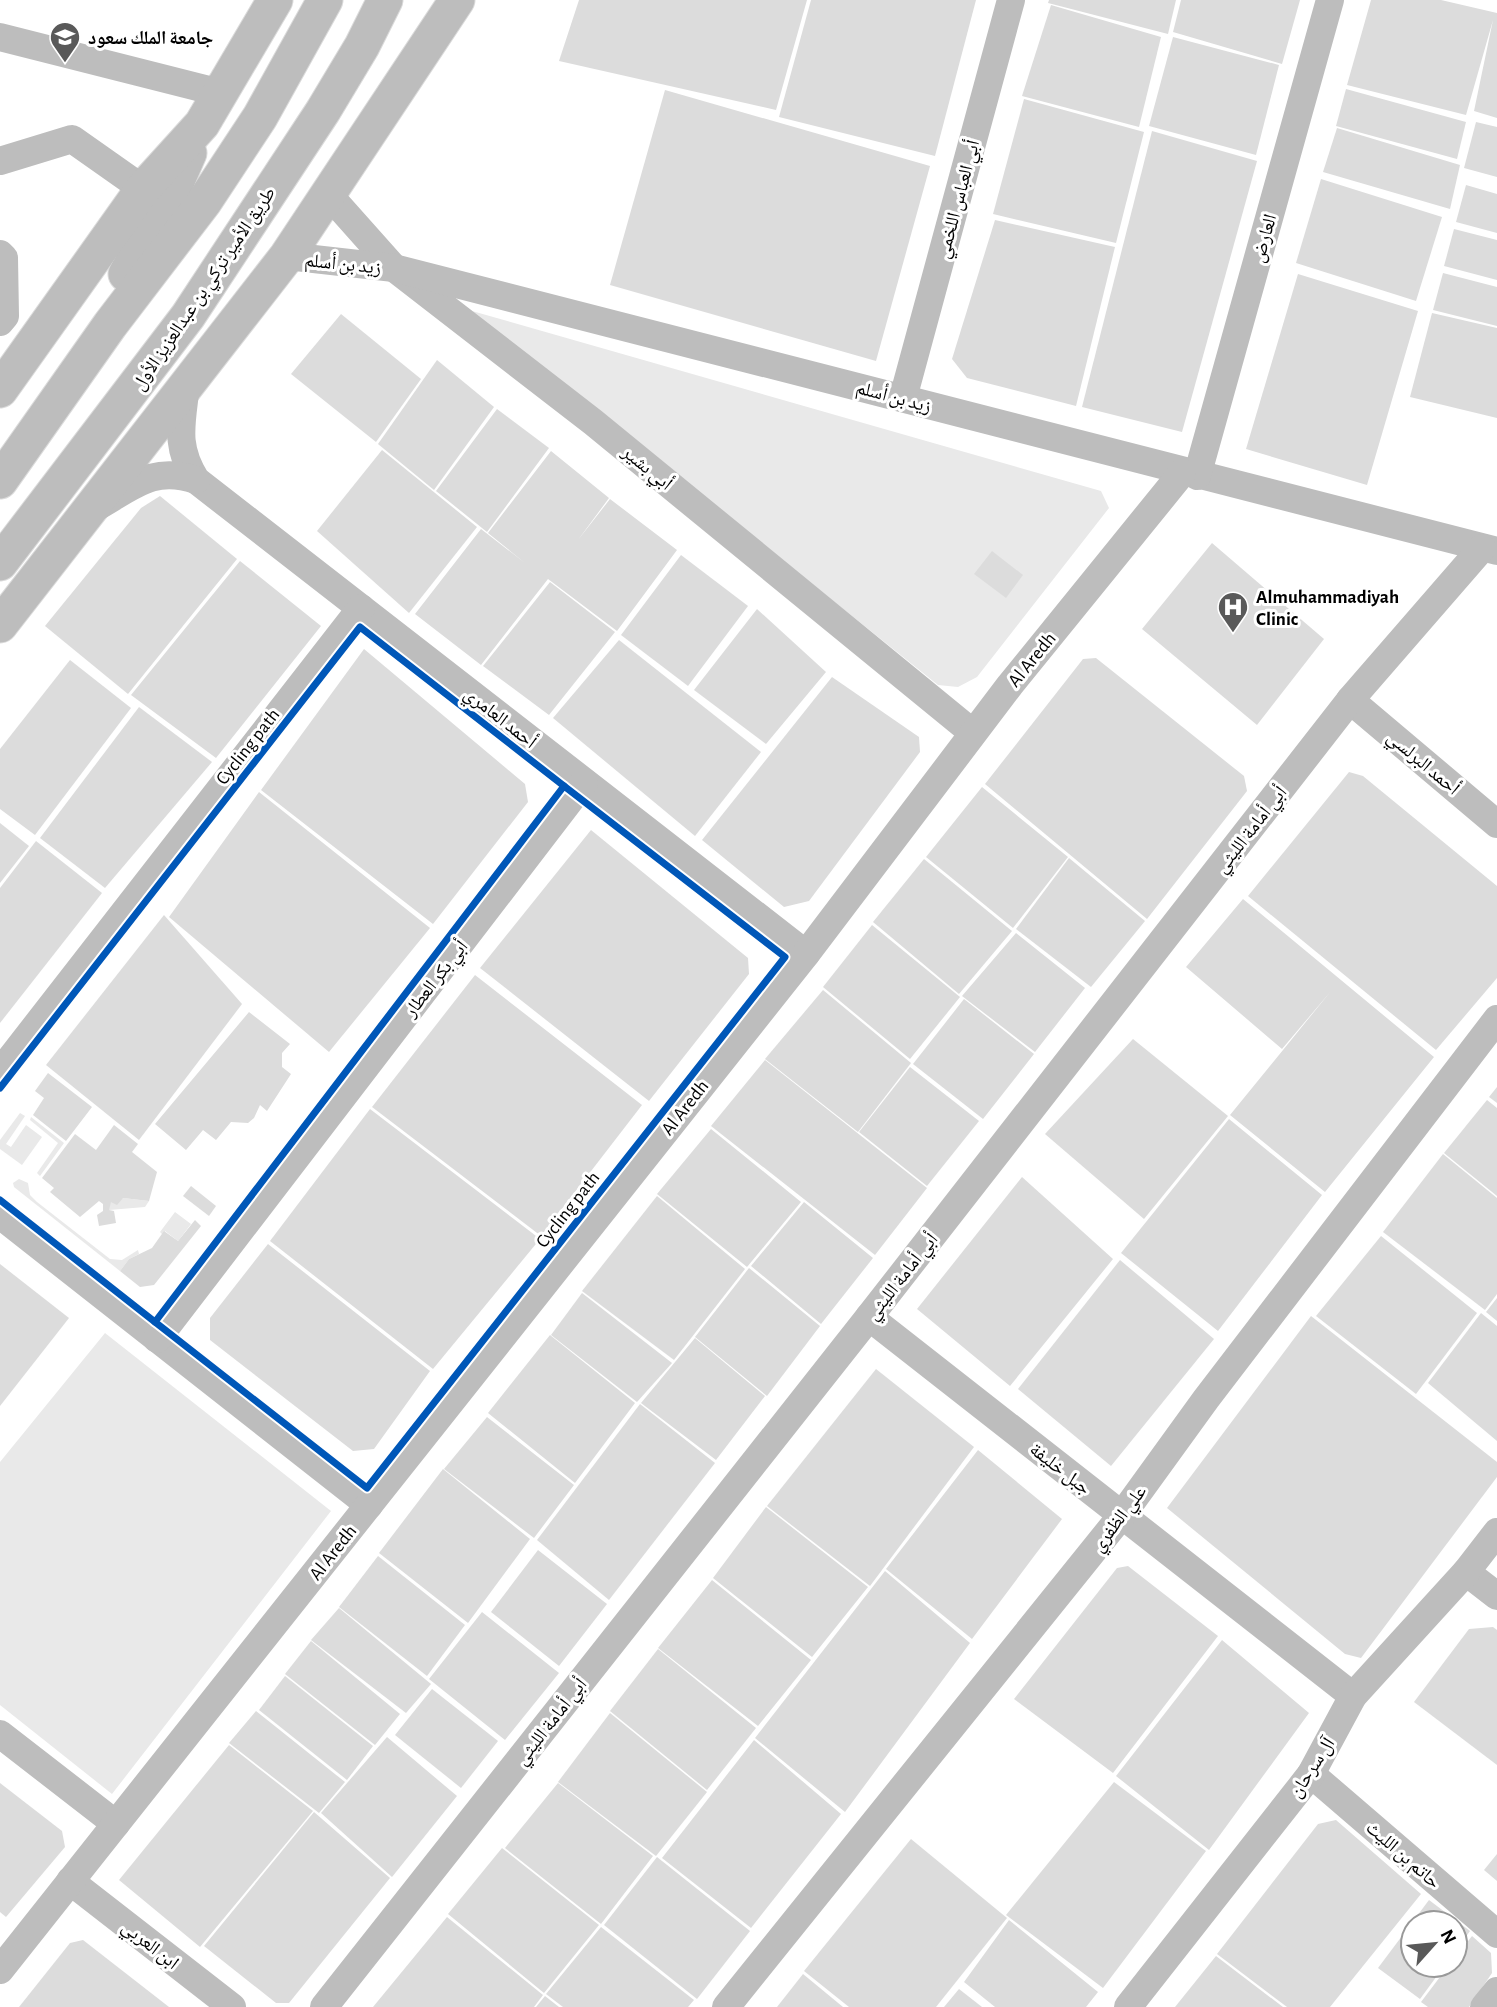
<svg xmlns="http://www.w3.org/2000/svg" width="1497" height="2007" font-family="'Alegreya Sans','Noto Naskh Arabic',sans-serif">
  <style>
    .green { fill: #e9e9e9 }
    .building { fill: #dcdcdc }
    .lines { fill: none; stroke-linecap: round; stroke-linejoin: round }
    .major-casing { stroke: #dbdbdb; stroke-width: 37 }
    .minor { stroke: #bdbdbd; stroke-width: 28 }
    .major { stroke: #bdbdbd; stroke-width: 35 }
    .cycleway-casing { stroke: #fff; stroke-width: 11 }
    .cycleway { stroke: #0057b8; stroke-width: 7 }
    .labels { text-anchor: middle; stroke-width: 6; stroke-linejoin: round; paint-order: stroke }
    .poi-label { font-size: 19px; font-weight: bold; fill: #000; stroke: #fff; text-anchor: start }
    .street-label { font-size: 19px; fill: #000; stroke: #fff }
  </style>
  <rect width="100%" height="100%" fill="#fff"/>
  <g class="green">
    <path d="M472,311L1101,491L1109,508L977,677L958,687L938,685Z"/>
    <path d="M20,1113L25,1116L6,1144L11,1147L26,1125L42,1137L22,1165L0,1149V1140Z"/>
    <path d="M31,1117L64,1143L40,1176L37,1173L58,1143L30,1120Z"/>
    <path d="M19,1179L28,1183L30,1195L37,1202L110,1259L122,1260L138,1250L139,1254L129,1259L120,1271L14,1187L13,1183Z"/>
    <path d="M123,1198L149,1201L145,1207L109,1210L108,1203Z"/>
    <path d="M175,1212L191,1224L178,1241L165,1231L163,1235L160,1232Z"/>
    <path d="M105,1333L331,1511L112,1794L0,1705V1462Z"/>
  </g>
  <g class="building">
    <path d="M579,0H807L776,110L559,61Z"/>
    <path d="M811,0H976L935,156L779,117Z"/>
    <path d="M1049,0H1176L1168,34L1048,3Z"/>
    <path d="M1181,0H1300L1282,64L1173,32Z"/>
    <path d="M1371,0H1441L1497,13V118L1474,111L1493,20L1466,115L1347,85Z"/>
    <path d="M1051,5L1161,37L1139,127L1022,96Z"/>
    <path d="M1173,37L1279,65L1256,155L1149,126Z"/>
    <path d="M1346,89L1466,122L1457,159L1336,126Z"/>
    <path d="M665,90L930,166L876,361L610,285Z"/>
    <path d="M1024,99L1144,132L1116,243L993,214Z"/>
    <path d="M1476,122L1497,127V177L1464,168Z"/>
    <path d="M1337,128L1460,165L1450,209L1323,172Z"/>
    <path d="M1152,131L1257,161L1182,432L1082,407Z"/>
    <path d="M1321,179L1442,217L1416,301L1296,263Z"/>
    <path d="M1466,185L1497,194V233L1456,222Z"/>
    <path d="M995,220L1115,247L1076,406L967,378L952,359Z"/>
    <path d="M1454,229L1497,240V280L1444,266Z"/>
    <path d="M1443,273L1497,287V326L1433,310Z"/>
    <path d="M1298,274L1418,311L1367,485L1246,449Z"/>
    <path d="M1432,313L1497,328V418L1410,397Z"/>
    <path d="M341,314L421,379L376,442L291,374Z"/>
    <path d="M437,360L494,407L434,490L378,444Z"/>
    <path d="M497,409L549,448L487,532L436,491Z"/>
    <path d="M382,450L477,527L409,613L317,531Z"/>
    <path d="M551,451L609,498L578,540L610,499L677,550L617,631L548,579L481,665L415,614L481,529L525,563L488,533Z"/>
    <path d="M160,496L237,559L128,694L45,626L141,508Z"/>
    <path d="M1212,543L1324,639L1257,725L1142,629Z"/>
    <path d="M992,551L1023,575L1006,598L974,574Z"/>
    <path d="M681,555L748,606L688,686L621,635Z"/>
    <path d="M240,561L321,626L216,758L131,695Z"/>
    <path d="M550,582L615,632L549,715L483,666Z"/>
    <path d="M757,609L826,672L766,744L694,690Z"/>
    <path d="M619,640L761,752L695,836L553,718Z"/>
    <path d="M364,649L525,784L528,802L433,924L261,790Z"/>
    <path d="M1096,658L1244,776L1247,791L1147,919L985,784L1083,659Z"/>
    <path d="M70,660L131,708L35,835L0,809V749Z"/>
    <path d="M832,677L919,737L920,752L809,901L784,907L702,840Z"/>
    <path d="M139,707L212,762L105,888L40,838Z"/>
    <path d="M1349,772L1363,776L1497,886V978L1436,1050L1248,896Z"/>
    <path d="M982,787L1068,857L1013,928L926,857Z"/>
    <path d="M259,792L430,928L329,1052L169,917Z"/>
    <path d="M0,823L29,846L0,883Z"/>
    <path d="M591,830L748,958L749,974L649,1101L480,968Z"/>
    <path d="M36,841L102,893L0,1023V888Z"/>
    <path d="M1069,858L1145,921L1091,987L1016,929Z"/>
    <path d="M924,859L1012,931L959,994L873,922Z"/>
    <path d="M1243,899L1434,1057L1325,1192L1230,1115L1331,991L1282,1049L1186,967Z"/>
    <path d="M164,915L242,1004L139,1140L46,1065Z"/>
    <path d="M872,925L960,997L910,1059L823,987Z"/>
    <path d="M1016,933L1085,988L1035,1052L962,996Z"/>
    <path d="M475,975L642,1105L541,1236L372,1107Z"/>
    <path d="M823,990L911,1063L858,1132L765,1059Z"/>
    <path d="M964,999L1034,1054L983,1119L913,1064Z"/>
    <path d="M249,1012L290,1044L282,1053V1067L291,1074L267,1111L260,1105L254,1118L248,1123L231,1122L216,1140L203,1130L186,1150L155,1124Z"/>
    <path d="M1133,1039L1228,1116L1144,1219L1045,1134Z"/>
    <path d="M765,1060L927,1188L875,1255L711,1126Z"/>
    <path d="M910,1067L979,1121L927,1186L859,1132Z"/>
    <path d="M48,1073L92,1107L66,1141L33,1115L44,1098L35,1091Z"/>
    <path d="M1497,1087V1103L1489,1097Z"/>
    <path d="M1487,1100L1497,1108V1196L1444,1153Z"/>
    <path d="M370,1109L540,1239L433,1369L270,1241Z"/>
    <path d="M1229,1119L1322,1195L1218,1331L1121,1253Z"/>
    <path d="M114,1125L138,1144L132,1152L157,1172L149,1201L123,1198L117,1205L111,1202L109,1210L114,1211L116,1223L99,1226L97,1215L103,1211V1204L99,1201L80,1217L50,1192L54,1188L42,1178L75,1134L96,1150Z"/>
    <path d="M711,1129L801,1202L747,1267L657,1194Z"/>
    <path d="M1443,1154L1497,1198V1294L1485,1310L1383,1232Z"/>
    <path d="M1022,1177L1113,1259L1010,1386L917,1309Z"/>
    <path d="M191,1186L216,1206L209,1216L183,1196Z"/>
    <path d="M657,1196L745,1269L674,1360L582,1291Z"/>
    <path d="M804,1202L873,1258L821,1324L751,1266Z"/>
    <path d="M195,1220L201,1226L154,1285L140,1287L120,1271L129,1259L152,1248L164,1231L178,1241Z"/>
    <path d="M1381,1236L1477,1313L1416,1394L1316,1316Z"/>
    <path d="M268,1244L430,1371L374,1449L353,1451L210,1340V1318Z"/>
    <path d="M1120,1260L1214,1339L1111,1466L1018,1389Z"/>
    <path d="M0,1264L69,1318L0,1406Z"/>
    <path d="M749,1268L820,1326L767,1396L695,1337Z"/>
    <path d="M582,1293L672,1363L637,1402L551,1335Z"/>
    <path d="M1497,1298V1321L1486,1312Z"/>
    <path d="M1481,1313L1497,1326V1441L1428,1383Z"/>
    <path d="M1311,1316L1497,1462V1477L1361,1658L1345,1654L1167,1508Z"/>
    <path d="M550,1335L635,1403L575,1483L488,1413Z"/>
    <path d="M695,1338L765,1396L716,1460L641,1403Z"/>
    <path d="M876,1369L974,1447L870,1586L767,1506Z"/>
    <path d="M640,1404L715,1463L609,1600L537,1540Z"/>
    <path d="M487,1417L574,1485L534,1538L444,1469Z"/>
    <path d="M978,1450L1062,1519L972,1639L886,1569Z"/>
    <path d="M443,1469L530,1539L468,1623L379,1553Z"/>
    <path d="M766,1507L868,1587L812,1657L713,1578Z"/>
    <path d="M538,1550L607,1604L559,1666L491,1612Z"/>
    <path d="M378,1556L465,1625L427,1676L339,1607Z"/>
    <path d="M1128,1566L1218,1636L1113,1773L1014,1699L1117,1568Z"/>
    <path d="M885,1571L970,1643L845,1812L755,1738Z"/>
    <path d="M712,1580L811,1660L758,1726L658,1648Z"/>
    <path d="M339,1608L431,1684L406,1713L311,1640Z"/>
    <path d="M482,1612L559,1673L505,1740L429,1679Z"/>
    <path d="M1493,1627L1497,1630V1765L1414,1702L1469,1629Z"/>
    <path d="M1222,1640L1309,1713L1209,1850L1116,1776Z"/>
    <path d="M311,1641L400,1714L375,1745L285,1674Z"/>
    <path d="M658,1649L756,1728L707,1790L610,1711Z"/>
    <path d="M285,1676L373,1746L347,1780L259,1710Z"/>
    <path d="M432,1689L498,1741L461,1788L395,1735Z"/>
    <path d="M256,1711L345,1782L319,1813L229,1743Z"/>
    <path d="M610,1713L707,1792L656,1856L558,1782Z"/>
    <path d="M387,1737L457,1796L392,1877L321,1813Z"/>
    <path d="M754,1740L841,1814L751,1928L662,1858Z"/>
    <path d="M229,1745L313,1811L200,1947L119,1880Z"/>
    <path d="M1114,1782L1206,1851L1103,1988L1006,1915Z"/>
    <path d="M0,1783L62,1831L65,1847L6,1917L0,1912Z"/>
    <path d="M558,1783L653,1856L601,1924L505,1848Z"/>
    <path d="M314,1812L390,1878L289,2003H276L204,1946Z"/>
    <path d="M1336,1820L1421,1894L1330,2007H1287L1217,1954L1318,1824Z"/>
    <path d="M911,1839L1007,1918L936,2007H849L804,1971Z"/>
    <path d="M502,1848L599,1925L544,1993L448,1914Z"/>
    <path d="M1497,1854V1881L1484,1870Z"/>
    <path d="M657,1857L750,1931L697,1999L604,1925Z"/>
    <path d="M1429,1900L1470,1931L1455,1952V1923H1413V1965H1445L1420,1999L1378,1968Z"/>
    <path d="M447,1917L543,1995L534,2007H373Z"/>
    <path d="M1009,1920L1098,1992L1086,2007H995L964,1982Z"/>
    <path d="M601,1927L694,2000L688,2007H563L546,1994Z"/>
    <path d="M1472,1936L1491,1953L1492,1973L1469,2007H1428L1421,2002L1449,1965H1455V1958Z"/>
    <path d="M83,1940L169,2007H19L70,1943Z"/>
    <path d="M1216,1956L1283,2007H1175Z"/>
    <path d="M803,1974L843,2007H777Z"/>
    <path d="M959,1989L982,2007H944Z"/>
    <path d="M545,1996L559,2007H536Z"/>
  </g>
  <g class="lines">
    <g class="major-casing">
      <g id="major">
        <path d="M126,274L167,204L189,153"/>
        <path d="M0,390L143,189L202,124L275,0"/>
        <path d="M0,481L110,325L204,202L260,117L325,0"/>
        <path d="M0,563L188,316L323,111L362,46L385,0"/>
        <path d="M0,625L287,256L457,0"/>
      </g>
    </g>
    <g class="minor">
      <path d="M0,37L221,93"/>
      <path d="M0,161L72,139L143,189"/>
      <path d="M329,195L394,268L593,422L973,733"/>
      <path d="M0,254L4,258L5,316L0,322"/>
      <path d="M287,256L394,268L1497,551"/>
      <path d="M186,384C182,423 174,445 196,480L806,954"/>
      <path d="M903,398L1011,0"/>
      <path d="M1197,476L1330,0"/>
      <path d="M93,509C132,488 151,465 196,480"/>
      <path d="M1350,700L1497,824"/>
      <path d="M0,1072L361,608"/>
      <path d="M0,1215L369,1505"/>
      <path d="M869,1317L1353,1696"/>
      <path d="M157,1339L584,782"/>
      <path d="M1466,1572L1497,1596"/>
      <path d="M0,1734L116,1824"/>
      <path d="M1311,1774L1497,1934"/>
      <path d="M70,1881L232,2007"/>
      <path d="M0,1970L806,954L1010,685L1182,473"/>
      <path d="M324,2007L869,1317L1350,700L1482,548"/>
      <path d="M726,2007L1122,1515L1206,1399L1497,1019"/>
      <path d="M1128,2007L1311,1774L1353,1696L1466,1572L1497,1532"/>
      <path d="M1484,2007L1497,1991"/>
    </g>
    <use href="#major" class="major"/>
    <g class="cycleway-casing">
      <g id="cycleway">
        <path d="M564,786L785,957L367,1488L155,1322Z"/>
        <path d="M0,1088L360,627L564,786"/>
        <path d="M0,1200L155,1322"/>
      </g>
    </g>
    <use href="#cycleway" class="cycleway"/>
  </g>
  <defs>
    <g id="university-pin" transform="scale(1.575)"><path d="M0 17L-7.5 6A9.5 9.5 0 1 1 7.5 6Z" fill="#595959" stroke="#fff"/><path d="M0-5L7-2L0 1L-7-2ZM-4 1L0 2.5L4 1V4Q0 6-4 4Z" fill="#fff"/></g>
    <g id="hospital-pin" transform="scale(1.575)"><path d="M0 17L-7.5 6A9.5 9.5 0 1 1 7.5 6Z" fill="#595959" stroke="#fff"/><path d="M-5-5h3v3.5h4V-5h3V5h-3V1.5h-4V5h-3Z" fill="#fff"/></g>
  </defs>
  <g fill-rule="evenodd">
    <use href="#university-pin" x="65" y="37"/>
    <use href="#hospital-pin" x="1233" y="607"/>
  </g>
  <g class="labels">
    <g class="poi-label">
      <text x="88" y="44">جامعة الملك سعود</text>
      <text x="1256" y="603">Almuhammadiyah<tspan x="1256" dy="22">Clinic</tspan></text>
    </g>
    <g class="street-label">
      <text transform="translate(957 199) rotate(-75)" y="7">أبي العباس اللخمي</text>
      <text transform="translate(1263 238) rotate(-74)" y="7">العارض</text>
      <text transform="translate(343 263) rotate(6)" y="7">زيد بن أسلم</text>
      <text transform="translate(203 288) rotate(-56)" y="7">طريق الأمير تركي بن عبدالعزيز الأول</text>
      <text transform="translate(894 396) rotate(15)" y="7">زيد بن أسلم</text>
      <text transform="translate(648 467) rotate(39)" y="7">أبي بشير</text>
      <text transform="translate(1031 659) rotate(-51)" y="7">Al Aredh</text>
      <text transform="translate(501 717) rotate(38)" y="7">أحمد العامري</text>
      <text transform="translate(247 746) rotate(-52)" y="7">Cycling path</text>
      <text transform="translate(1424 762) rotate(40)" y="7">أحمد البرلسي</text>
      <text transform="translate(1250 829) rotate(-52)" y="7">أبي أمامة الليثي</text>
      <text transform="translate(435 978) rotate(-52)" y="7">أبي بكر العطار</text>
      <text transform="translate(684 1107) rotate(-52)" y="7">Al Aredh</text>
      <text transform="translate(567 1209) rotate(-52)" y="7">Cycling path</text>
      <text transform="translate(901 1276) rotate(-52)" y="7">أبي أمامة الليثي</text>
      <text transform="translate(1061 1468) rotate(38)" y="7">جبل خليفة</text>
      <text transform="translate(1118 1518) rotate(-53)" y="7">علي الظفري</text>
      <text transform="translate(332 1552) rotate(-52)" y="7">Al Aredh</text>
      <text transform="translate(550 1721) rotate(-52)" y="7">أبي أمامة الليثي</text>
      <text transform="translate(1311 1767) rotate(-57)" y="7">آل سرحان</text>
      <text transform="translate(1404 1854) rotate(41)" y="7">حاتم بن الليث</text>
      <text transform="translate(151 1944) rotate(38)" y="7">ابن العربي</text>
    </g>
  </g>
  <g transform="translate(1434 1944) rotate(63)"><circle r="33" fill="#ffffff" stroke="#999999" stroke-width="2"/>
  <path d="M0-5L12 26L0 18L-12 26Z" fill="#595959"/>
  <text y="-10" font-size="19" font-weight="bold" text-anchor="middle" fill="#000000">N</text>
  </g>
</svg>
